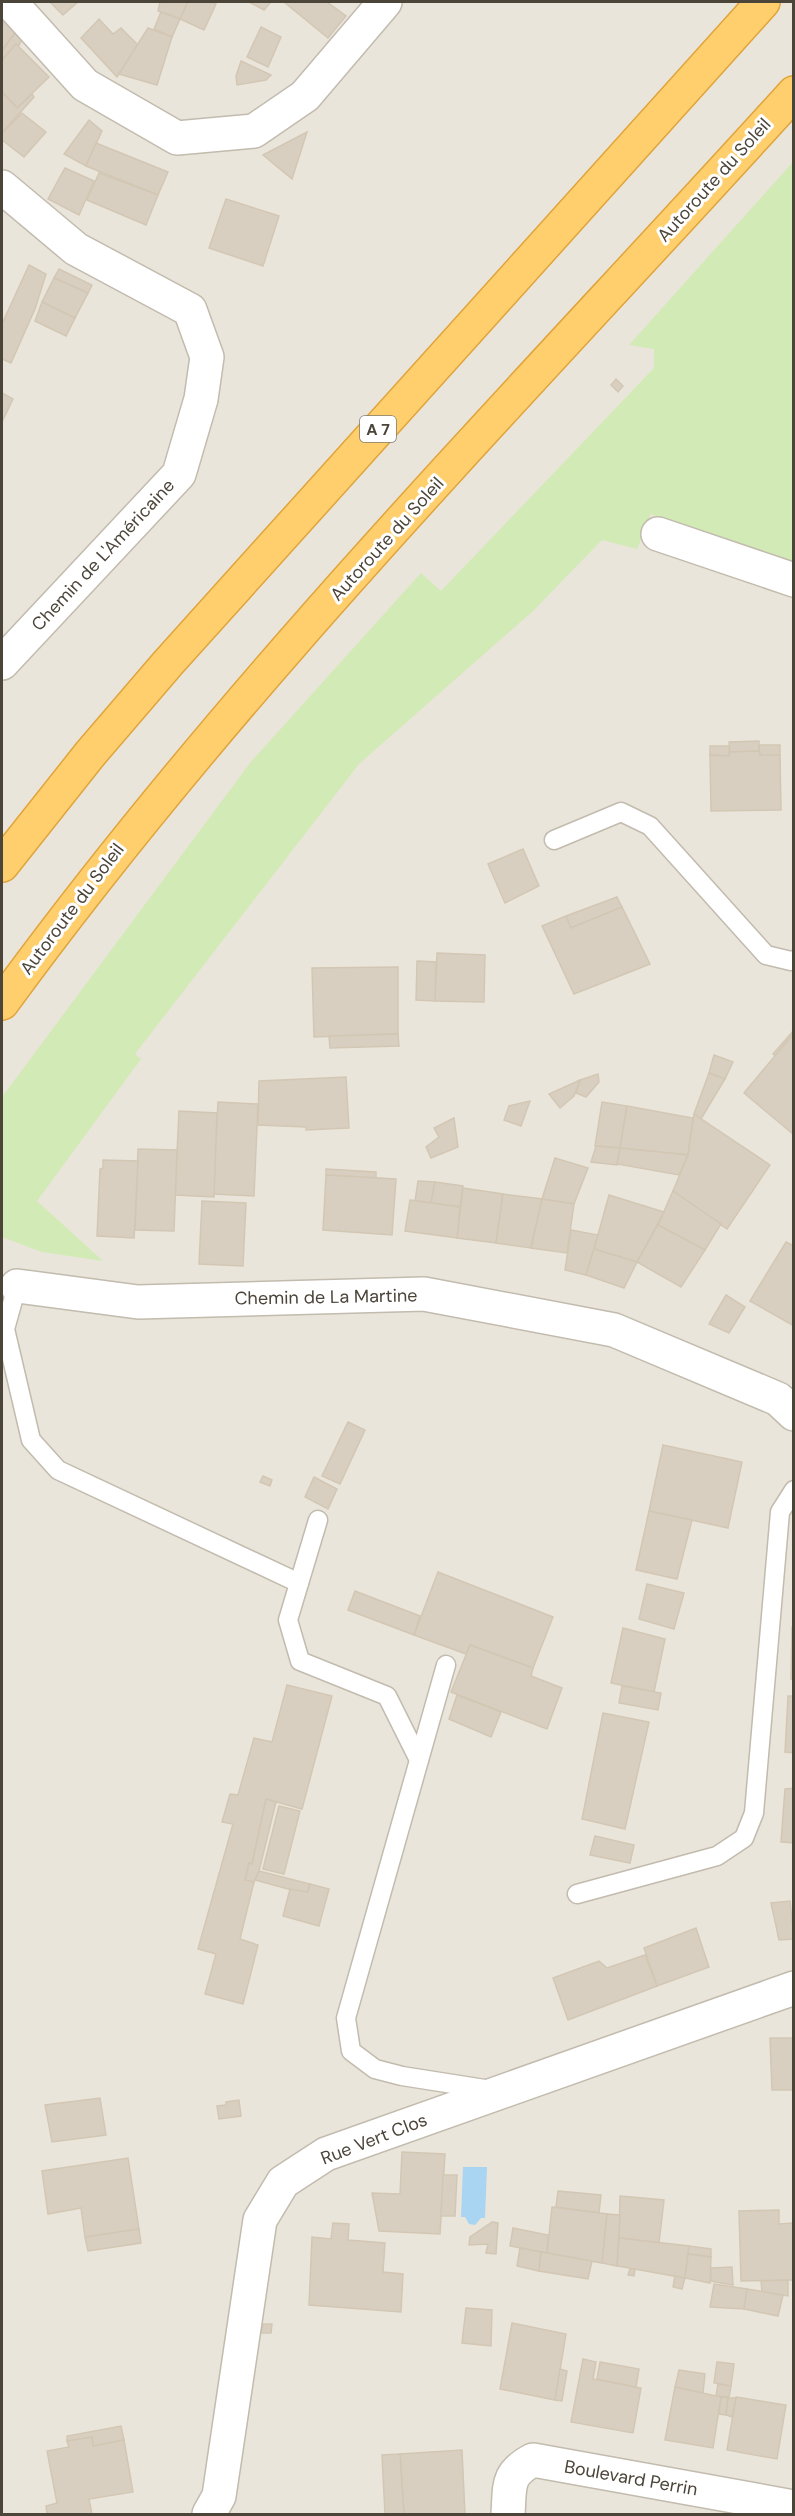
<svg xmlns="http://www.w3.org/2000/svg" width="795" height="2516" font-family="'DM Sans',sans-serif">
  <style>
    .residential { fill: #eae5da }
    .green { fill: #d2eab5 }
    .water { fill: #a9d4f2 }
    .building { fill: #d8cfc1; stroke: #d3c7b4; stroke-width: 1.5 }
    .lines { fill: none; stroke-linecap: round; stroke-linejoin: round }
    .service-casing { stroke: #c2bbae; stroke-width: 21 }
    .minor-casing { stroke: #c2bbae; stroke-width: 36 }
    .motorway-casing { stroke: #e0a43c; stroke-width: 36 }
    .service { stroke: #fff; stroke-width: 18 }
    .minor { stroke: #fff; stroke-width: 33 }
    .motorway { stroke: #ffcf6e; stroke-width: 33 }
    .labels { text-anchor: middle; stroke-width: 6; stroke-linejoin: round; paint-order: stroke }
    .shield { fill: #fff; stroke: #817c74; stroke-width: 1.5 }
    .shield-label { font-size: 16px; font-weight: bold; fill: #4b4439 }
    .street-label { font-size: 18px; fill: #4b4439; stroke: #fff }
  </style>
  <rect width="100%" height="100%" fill="#f6f3ec"/>
  <rect class="residential" x="2" y="2" width="791" height="2512"/>
  <path class="green" d="M793,162V565L651,514L637,549L602,540L532,612L359,764L135,1054L141,1059L37,1201L103,1261L42,1252L2,1237V1097L250,763L421,573L441,591L654,368V349L629,345Z"/>
  <path class="water" d="M463,2167H487L485,2218H481L475,2225L469,2224L465,2217H461Z"/>
  <g class="building">
    <path d="M50,2H78L63,15Z"/>
    <path d="M160,2H188L180,19L158,11Z"/>
    <path d="M188,2H210L216,4L204,30L180,19Z"/>
    <path d="M249,2H268L270,3L264,10Z"/>
    <path d="M284,2H327L346,16L328,38Z"/>
    <path d="M161,12L180,19L172,37L154,29Z"/>
    <path d="M9,13L20,25L2,51V26Z"/>
    <path d="M99,19L113,34L121,28L138,45L117,77L81,38Z"/>
    <path d="M261,27L281,37L268,67L247,57Z"/>
    <path d="M148,28L172,37L157,85L119,74Z"/>
    <path d="M15,33L23,38L18,47L16,44L2,60V51Z"/>
    <path d="M16,44L49,77L17,108L2,92V60Z"/>
    <path d="M241,61L271,75L266,80L237,85L236,76Z"/>
    <path d="M2,92L17,108L32,94L34,97L2,133Z"/>
    <path d="M22,113L46,132L24,157L2,140V133Z"/>
    <path d="M89,120L102,131L86,166L64,154Z"/>
    <path d="M307,132L292,179L263,155Z"/>
    <path d="M96,143L168,172L158,195L86,166Z"/>
    <path d="M65,168L94,181L79,215L48,199Z"/>
    <path d="M99,173L158,195L146,225L87,200Z"/>
    <path d="M226,199L279,216L263,266L209,248Z"/>
    <path d="M29,265L46,274L35,309L11,363L2,359V324Z"/>
    <path d="M59,269L92,285L88,293L54,278Z"/>
    <path d="M54,278L88,293L75,318L42,302Z"/>
    <path d="M42,302L75,318L66,336L35,321Z"/>
    <path d="M616,379L623,386L618,392L611,385Z"/>
    <path d="M2,393L13,399L2,422Z"/>
    <path d="M759,741V751L730,752L729,742Z"/>
    <path d="M759,745H780V755H760Z"/>
    <path d="M710,746H729V756L710,755Z"/>
    <path d="M759,751L760,755H780L781,810L711,811L710,755L729,756L730,752Z"/>
    <path d="M523,849L539,886L505,903L488,864Z"/>
    <path d="M617,897L622,907L571,928L566,916Z"/>
    <path d="M622,907L650,964L574,994L542,926L566,916L571,928Z"/>
    <path d="M437,953L485,955L484,1002L435,1001Z"/>
    <path d="M417,961L436,962L435,1001L416,1000Z"/>
    <path d="M398,967V1034L314,1037L312,968Z"/>
    <path d="M794,1030V1033L775,1056L773,1054Z"/>
    <path d="M794,1033V1135L744,1093Z"/>
    <path d="M398,1034L399,1046L330,1048L329,1036Z"/>
    <path d="M714,1055L733,1062L725,1079L709,1073Z"/>
    <path d="M709,1073L725,1079L701,1119L694,1114Z"/>
    <path d="M598,1074L599,1082L586,1097L576,1093L580,1080Z"/>
    <path d="M346,1077L349,1128L306,1130V1127L258,1125L259,1081Z"/>
    <path d="M580,1080L574,1096L560,1108L549,1094Z"/>
    <path d="M530,1101L521,1126L504,1120L509,1106Z"/>
    <path d="M218,1102L258,1104L254,1196L213,1194Z"/>
    <path d="M602,1102L627,1106L620,1148L595,1146Z"/>
    <path d="M627,1106L693,1118L688,1155L620,1148Z"/>
    <path d="M179,1111L217,1113L214,1197L175,1195Z"/>
    <path d="M694,1114L770,1165L727,1229L673,1191L688,1155Z"/>
    <path d="M454,1118L458,1147L431,1158L426,1147L439,1137L434,1128Z"/>
    <path d="M596,1146L620,1148L617,1165L591,1162Z"/>
    <path d="M620,1148L688,1155L679,1175L617,1164Z"/>
    <path d="M138,1149L177,1150L174,1231L135,1230Z"/>
    <path d="M555,1158L588,1168L574,1204L542,1199Z"/>
    <path d="M103,1160L138,1161L134,1238L97,1236L100,1169L103,1168Z"/>
    <path d="M326,1169L376,1172V1178L326,1175Z"/>
    <path d="M326,1175L396,1179L392,1235L323,1230Z"/>
    <path d="M418,1181L435,1182L431,1203L415,1201Z"/>
    <path d="M435,1182L463,1186L460,1207L431,1203Z"/>
    <path d="M463,1188L503,1194L496,1243L457,1238Z"/>
    <path d="M673,1191L721,1224L705,1250L658,1225Z"/>
    <path d="M503,1194L542,1199L531,1248L496,1243Z"/>
    <path d="M609,1195L664,1212L637,1262L594,1249Z"/>
    <path d="M542,1199L574,1204L567,1253L531,1248Z"/>
    <path d="M410,1200L460,1207L457,1238L405,1231Z"/>
    <path d="M202,1201L246,1203L243,1266L199,1264Z"/>
    <path d="M658,1225L705,1250L681,1287L637,1262Z"/>
    <path d="M571,1230L598,1235L586,1275L565,1270Z"/>
    <path d="M786,1242L794,1246V1326L750,1301Z"/>
    <path d="M594,1249L637,1262L624,1288L586,1275Z"/>
    <path d="M726,1295L745,1307L729,1333L709,1324Z"/>
    <path d="M348,1422L365,1430L340,1484L322,1476Z"/>
    <path d="M663,1445L742,1462L728,1528L649,1511Z"/>
    <path d="M263,1476L272,1480L270,1486L260,1482Z"/>
    <path d="M314,1477L337,1489L328,1509L305,1497Z"/>
    <path d="M649,1511L692,1520L677,1579L636,1570Z"/>
    <path d="M438,1572L553,1617L533,1668L470,1645L466,1654L414,1635Z"/>
    <path d="M647,1584L684,1593L674,1629L639,1619Z"/>
    <path d="M355,1591L420,1616L414,1635L348,1610Z"/>
    <path d="M792,1627H794V1680L791,1679Z"/>
    <path d="M623,1628L665,1639L654,1692L611,1683Z"/>
    <path d="M470,1645L533,1668L531,1676L562,1688L547,1729L451,1692Z"/>
    <path d="M287,1685L332,1696L302,1809L266,1799L252,1864L249,1863L245,1880L254,1882L240,1939L258,1945L243,2004L205,1994L216,1954L198,1949L233,1824L222,1822L230,1794L238,1795L254,1738L272,1742Z"/>
    <path d="M622,1686L661,1693L658,1710L619,1703Z"/>
    <path d="M457,1695L501,1712L491,1737L449,1719Z"/>
    <path d="M788,1696H794V1753L785,1752Z"/>
    <path d="M603,1713L649,1722L625,1829L582,1819Z"/>
    <path d="M794,1788V1843L781,1842L785,1789Z"/>
    <path d="M266,1799L276,1802L259,1871L254,1882L245,1880L249,1863L252,1864Z"/>
    <path d="M279,1806L300,1811L284,1874L263,1869Z"/>
    <path d="M595,1836L634,1845L630,1863L590,1855Z"/>
    <path d="M259,1871L310,1884L308,1892H299L255,1880Z"/>
    <path d="M310,1884L329,1889L319,1926L283,1916L290,1889L308,1892Z"/>
    <path d="M790,1901L794,1939L779,1940L771,1903Z"/>
    <path d="M696,1928L709,1967L657,1986L644,1948Z"/>
    <path d="M645,1955L657,1986L568,2020L553,1978L599,1961L607,1968Z"/>
    <path d="M770,2038H794V2090H772Z"/>
    <path d="M100,2098L106,2135L52,2142L45,2105Z"/>
    <path d="M239,2100L241,2116L219,2119L217,2106L226,2105V2102Z"/>
    <path d="M402,2152L445,2154L440,2234L379,2231L372,2193L400,2194Z"/>
    <path d="M128,2158L139,2229L85,2237L81,2208L48,2214L42,2171Z"/>
    <path d="M443,2175H457L455,2216H441Z"/>
    <path d="M558,2191L601,2195L599,2213L556,2207Z"/>
    <path d="M620,2196L664,2200L659,2243L619,2238Z"/>
    <path d="M552,2207L607,2214L602,2263L547,2253Z"/>
    <path d="M779,2210V2224L794,2223V2280L741,2281L739,2211Z"/>
    <path d="M607,2214L620,2215L617,2266L602,2263Z"/>
    <path d="M492,2222L498,2223L496,2254L486,2253L488,2244L469,2245L470,2237Z"/>
    <path d="M333,2223L349,2224L348,2240L385,2243L383,2272L403,2274L401,2312L309,2305L312,2237L331,2239Z"/>
    <path d="M513,2228L548,2235L547,2253L510,2246Z"/>
    <path d="M139,2229L141,2243L88,2251L85,2237Z"/>
    <path d="M619,2238L689,2246L685,2278L617,2266Z"/>
    <path d="M689,2246L711,2249V2257L688,2254Z"/>
    <path d="M520,2248L541,2252L539,2271L517,2266Z"/>
    <path d="M541,2252L592,2261L588,2279L539,2271Z"/>
    <path d="M688,2254L711,2257L710,2283L685,2278Z"/>
    <path d="M732,2267L733,2285L711,2281V2268Z"/>
    <path d="M630,2269H635L634,2276L628,2275Z"/>
    <path d="M675,2276L685,2278L682,2289L673,2287Z"/>
    <path d="M788,2280V2296L762,2292L761,2281Z"/>
    <path d="M714,2284L747,2289L744,2309L710,2307Z"/>
    <path d="M747,2289L783,2295L778,2316L744,2309Z"/>
    <path d="M466,2308L492,2310L491,2346L462,2343Z"/>
    <path d="M512,2323L566,2334L555,2400L500,2389Z"/>
    <path d="M263,2324H272L271,2333H261Z"/>
    <path d="M583,2359L596,2362L593,2379L641,2388L633,2433L571,2422Z"/>
    <path d="M600,2362L639,2369L636,2387L597,2379Z"/>
    <path d="M717,2362L734,2364L731,2386L714,2383Z"/>
    <path d="M560,2369L567,2371L562,2401L555,2400Z"/>
    <path d="M679,2370L705,2374L703,2393L675,2387Z"/>
    <path d="M718,2384L731,2386L729,2397L716,2396Z"/>
    <path d="M675,2387L721,2397L713,2448L665,2440Z"/>
    <path d="M721,2397L728,2398L726,2415L719,2414Z"/>
    <path d="M736,2397L786,2405L777,2459L727,2450Z"/>
    <path d="M728,2398H736L732,2417L726,2415Z"/>
    <path d="M121,2426L124,2440L93,2446L92,2437L67,2441V2436Z"/>
    <path d="M92,2437L93,2446L124,2440L133,2492L89,2499L92,2514H47L46,2506L57,2503L47,2451L69,2447L67,2441Z"/>
    <path d="M462,2450L465,2514H404L400,2454Z"/>
    <path d="M400,2454L404,2514H385L382,2455Z"/>
  </g>
  <g class="lines">
    <g class="service-casing">
      <g id="service">
        <path d="M554,840L621,812L650,826L766,955L791,961L794,960"/>
        <path d="M17,1286L5,1329L31,1440L58,1470L299,1583"/>
        <path d="M318,1520L288,1620L300,1661L387,1696L419,1760"/>
        <path d="M446,1665L346,2018L351,2051L375,2069L402,2076L491,2090"/>
        <path d="M577,1894L717,1856L744,1838L754,1813L780,1512L794,1490"/>
      </g>
    </g>
    <g class="minor-casing">
      <g id="minor">
        <path d="M10,2L85,85L177,138L254,131L305,96L385,2"/>
        <path d="M2,187L76,249L190,310L207,357L201,399L179,474L2,663"/>
        <path d="M658,534L794,580"/>
        <path d="M17,1286L138,1302L424,1294L614,1330L778,1399L794,1414"/>
        <path d="M209,2514L219,2496L260,2220L283,2182L326,2154L794,1988"/>
        <path d="M508,2514C510,2486 506,2474 533,2460L794,2507"/>
      </g>
    </g>
    <g class="motorway-casing">
      <g id="motorway">
        <path d="M2,865L90,754L168,663L763,2"/>
        <path d="M2,1003C239,678 524,391 794,93"/>
      </g>
    </g>
    <use href="#service" class="service"/>
    <use href="#minor" class="minor"/>
    <use href="#motorway" class="motorway"/>
  </g>
  <g class="labels">
    <rect class="shield" x="360" y="416" width="36" height="26" rx="4.5"/>
    <g class="shield-label">
      <text x="378" y="435">A 7</text>
    </g>
    <g class="street-label">
      <text transform="translate(714 180) rotate(-48)" y="6">Autoroute du Soleil</text>
      <text transform="translate(387 539) rotate(-48)" y="6">Autoroute du Soleil</text>
      <text transform="translate(103 555) rotate(-47)" y="6">Chemin de L'Américaine</text>
      <text transform="translate(72 909) rotate(-53)" y="6">Autoroute du Soleil</text>
      <text transform="translate(326 1297) rotate(-1)" y="6">Chemin de La Martine</text>
      <text transform="translate(374 2139) rotate(-21)" y="6">Rue Vert Clos</text>
      <text transform="translate(631 2478) rotate(10)" y="6">Boulevard Perrin</text>
    </g>
  </g>
  <rect width="795" height="2516" fill="none" stroke="#4b4439" stroke-width="6"/>
</svg>
